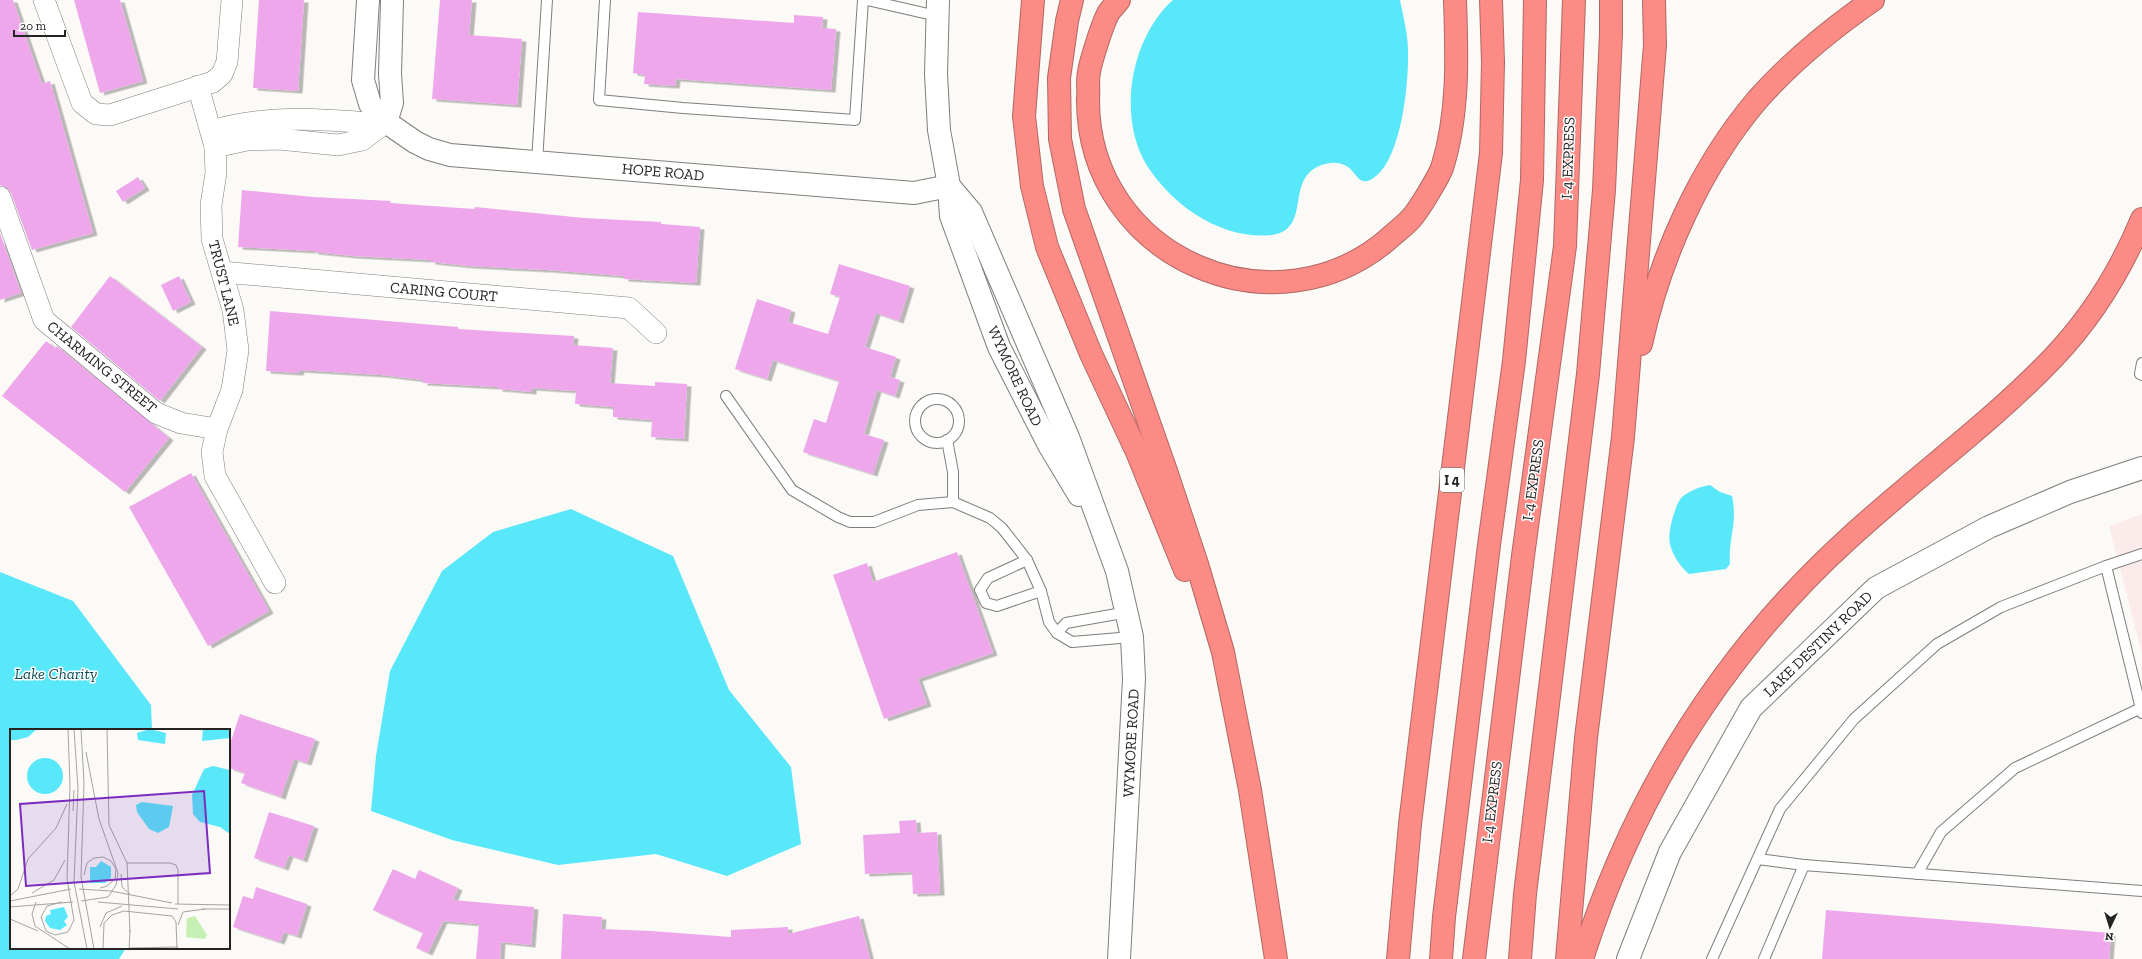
<svg xmlns="http://www.w3.org/2000/svg" width="2142" height="959" font-family="'Zilla Slab',serif">
  <style>
    .commercial { fill: #fcebeb }
    .water { fill: #59e7fa }
    .building { fill: #efa7ec; filter: url(#shadow) }
    .lines { fill: none; stroke-linecap: round; stroke-linejoin: round }
    .service-casing { stroke: #7f7e7b; stroke-width: 12 }
    .minor-casing { stroke: #7f7e7b; stroke-width: 22 }
    .tertiary-casing { stroke: #7f7e7b; stroke-width: 24 }
    .secondary-casing { stroke: #7f7e7b; stroke-width: 24 }
    .motorway-casing { stroke: #b16763; stroke-width: 24 }
    .service { stroke: #fff; stroke-width: 10 }
    .minor { stroke: #fff; stroke-width: 21 }
    .tertiary { stroke: #fff; stroke-width: 22 }
    .secondary { stroke: #fff; stroke-width: 22 }
    .motorway { stroke: #fc8b85; stroke-width: 22 }
    .labels { text-anchor: middle; stroke-width: 3; stroke-linejoin: round; paint-order: stroke }
    .shield { fill: #fff; stroke: #666665; stroke-width: 1 }
    .shield-label { font-size: 14px; font-weight: bold; fill: #252423 }
    .street-label { font-size: 15px; fill: #252423; stroke: #fff }
    .water-label { font-size: 16px; font-style: italic; fill: #0d4c54; stroke: #fff }
    .inset-road { fill: none; stroke: #a5a4a2; stroke-width: 1 }
    .view { fill: #7b2cbf; fill-opacity: 0.15; stroke: #7b2cbf; stroke-width: 2 }
    .inset-edge { fill: none; stroke: #252423; stroke-width: 2 }
  </style>
  <defs>
    <filter id="shadow"><feDropShadow dx="4.5" dy="2.5" stdDeviation="0" flood-color="#0004"/></filter>
  </defs>
  <rect width="100%" height="100%" fill="#fbfaf7"/>
  <path class="commercial" d="M2142,514V654L2109,526Z"/>
  <g class="water">
    <path d="M1173,0H1400C1403,16 1408,34 1408,50C1409,81 1402,162 1372,179C1359,187 1356,172 1348,167C1339,161 1328,162 1319,166C1285,181 1312,229 1272,235C1245,238 1218,229 1195,214C1179,204 1163,188 1152,173C1115,124 1129,39 1173,0Z"/>
    <path d="M1710,485L1720,492L1732,496C1738,523 1728,539 1730,564L1726,569L1689,574C1680,566 1673,556 1670,544C1667,534 1675,504 1682,497C1691,490 1699,487 1710,485Z"/>
    <path d="M571,509L673,556L729,690L791,767L801,844L727,876L656,854L558,865L452,840L371,811L376,756L390,671L442,571L493,532Z"/>
    <path d="M0,572L73,601L151,705L152,730H11V948H126L119,959H0Z"/>
  </g>
  <g class="building">
    <path d="M0,0H13L42,84L50,81L93,233L32,250L11,193L7,188L0,185Z"/>
    <path d="M74,0H120L143,81L100,93Z"/>
    <path d="M259,0H304L298,91L253,88Z"/>
    <path d="M440,0H472L469,35L522,39L517,105L432,99Z"/>
    <path d="M638,12L794,23V15L823,17L822,28L836,29L831,90L676,79L675,86L644,84L645,75L633,73Z"/>
    <path d="M138,177L145,188L123,202L116,191Z"/>
    <path d="M242,190L313,197L391,201L390,203L474,209L475,207L584,218L661,222V224L700,227L696,283L624,279V276L548,270L470,266L431,262V260L353,256L314,252V251L238,247Z"/>
    <path d="M0,233L21,293L0,300Z"/>
    <path d="M839,264L910,286L899,321L876,313L865,347L896,357L890,377L900,380L895,396L877,390L864,434L884,440L873,474L803,452L814,419L826,423L839,381L773,360L767,379L735,369L757,299L791,310L788,322L828,334L840,297L830,294Z"/>
    <path d="M110,276L202,347L160,401L71,327Z"/>
    <path d="M179,276L191,302L173,311L161,285Z"/>
    <path d="M270,311L458,327V329L574,336L573,345L613,348L610,383L655,386V382L687,384L684,439L651,437L652,420L613,417V407L575,404L576,391L532,388V392L498,389V387L423,383V380L382,375L300,370L299,373L266,371Z"/>
    <path d="M46,341L55,348L57,346L169,438L125,492L2,396Z"/>
    <path d="M191,473L269,611L208,646L129,507Z"/>
    <path d="M957,552L993,653L918,679L927,704L884,719L833,575L867,563L873,582Z"/>
    <path d="M240,714L315,739L307,763L294,759L281,797L241,783L245,773L229,768V747Z"/>
    <path d="M269,812L314,826L303,860L289,855L284,868L254,858Z"/>
    <path d="M916,820L917,833L937,832L940,893L913,894L912,872L865,874L863,835L900,833L899,821Z"/>
    <path d="M393,869L415,879L419,870L458,888L453,900L534,907L531,945L501,942L500,959H476L479,924L443,921L428,953L416,948L423,933L373,910Z"/>
    <path d="M256,887L307,904L297,936L284,932L280,942L233,927L243,896L253,899Z"/>
    <path d="M1826,910L2111,933L2109,959H1822Z"/>
    <path d="M563,914L602,917L601,929L651,931L731,937V930L788,927V934L859,916L870,959H561Z"/>
  </g>
  <g class="lines">
    <g class="service-casing">
      <g id="service">
        <path d="M605,0L599,100L683,108L855,120L863,0"/>
        <path d="M867,0L937,16"/>
        <path d="M537,162L547,0"/>
        <path d="M2142,363L2140,374L2142,375"/>
        <path d="M726,396L792,490L838,517L850,522H874L918,505L953,502L990,518L1002,528L1027,560L1041,591L1049,622L1057,633"/>
        <circle cx="937" cy="421" r="22"/>
        <path d="M947,440L953,472V502"/>
        <path d="M1027,560L988,578L980,590L986,603L997,606L1041,591"/>
        <path d="M2106,566L2142,554"/>
        <path d="M1128,612L1066,623L1057,633L1072,642L1132,637"/>
        <path d="M1758,859L1804,865"/>
        <path d="M1917,874L1941,832L2015,768L2141,708"/>
        <path d="M1712,959L1780,809L1854,719L1937,644L2001,607L2106,566L2142,713"/>
        <path d="M1764,959L1804,865L2142,891"/>
      </g>
    </g>
    <g class="minor-casing">
      <g id="minor">
        <path d="M44,0L82,103L96,114L110,115L213,82L222,74L227,62L232,0"/>
        <path d="M198,86L215,147L216,173L211,205L212,239L233,310L238,350L232,390L217,429L212,452L215,476L275,583"/>
        <path d="M211,131C269,114 323,119 381,124"/>
        <path d="M215,147L247,140L279,139L338,145L362,140L386,122"/>
        <path d="M0,197L44,320L156,413L181,423L217,429"/>
        <path d="M222,272L629,308L656,333"/>
      </g>
    </g>
    <g class="tertiary-casing">
      <path id="tertiary" d="M1628,959L1670,852L1751,708L1876,588L1989,527L2070,492L2142,468"/>
    </g>
    <g class="secondary-casing">
      <g id="secondary">
        <path d="M368,0L363,80L370,104L386,122L415,142L429,149L450,155L914,193L949,186"/>
        <path d="M938,0L936,74L939,130L949,186L951,216L999,347L1049,445L1079,495"/>
        <path d="M386,122L392,103L390,74L392,0"/>
        <path d="M949,186L971,212L1068,437L1117,571L1132,637L1134,679L1119,959"/>
      </g>
    </g>
    <g class="motorway-casing">
      <g id="motorway">
        <path d="M1033,0L1024,116L1032,186L1047,247L1091,354L1137,452L1185,570"/>
        <path d="M1072,0L1067,21L1059,78L1060,139L1074,209L1166,471L1197,564L1223,652L1250,790L1276,959"/>
        <path d="M1119,0C1116,4 1112,8 1109,12C1103,22 1091,60 1089,72C1087,81 1089,91 1088,99C1087,258 1278,341 1394,234C1401,228 1409,222 1414,215C1421,206 1438,178 1442,168C1459,114 1457,56 1455,0"/>
        <path d="M1641,344C1660,257 1700,167 1758,99C1792,61 1831,29 1873,0"/>
        <path d="M1398,959L1410,824L1491,153L1493,62L1491,0"/>
        <path d="M1441,959L1444,917L1489,545L1514,361L1532,180L1535,0"/>
        <path d="M1474,959L1523,556L1565,246L1574,0"/>
        <path d="M1520,959L1525,894L1588,374L1604,190L1611,33V0"/>
        <path d="M1567,959L1586,738L1623,437L1655,45L1654,0"/>
        <path d="M1582,959C1634,795 1720,656 1847,540C1914,478 1990,424 2053,358C2091,318 2121,270 2142,219"/>
      </g>
    </g>
    <use href="#service" class="service"/>
    <use href="#minor" class="minor"/>
    <use href="#tertiary" class="tertiary"/>
    <use href="#secondary" class="secondary"/>
    <use href="#motorway" class="motorway"/>
  </g>
  <g class="labels">
    <rect class="shield" x="1440" y="468" width="24" height="24" rx="3"/>
    <g class="shield-label">
      <text x="1452" y="485">I 4</text>
    </g>
    <g class="street-label">
      <text transform="translate(1568 158) rotate(-88)" y="5">I-4 EXPRESS</text>
      <text transform="translate(663 172) rotate(5)" y="5">HOPE ROAD</text>
      <text transform="translate(224 283) rotate(76)" y="5">TRUST LANE</text>
      <text transform="translate(444 292) rotate(5)" y="5">CARING COURT</text>
      <text transform="translate(102 367) rotate(39)" y="5">CHARMING STREET</text>
      <text transform="translate(1015 376) rotate(65)" y="5">WYMORE ROAD</text>
      <text transform="translate(1533 480) rotate(-82)" y="5">I-4 EXPRESS</text>
      <text transform="translate(1818 644) rotate(-44)" y="5">LAKE DESTINY ROAD</text>
      <text transform="translate(1131 743) rotate(-87)" y="5">WYMORE ROAD</text>
      <text transform="translate(1492 802) rotate(-83)" y="5">I-4 EXPRESS</text>
    </g>
    <g class="water-label">
      <text x="56" y="679">Lake Charity</text>
    </g>
  </g>
  <g transform="translate(10 729)">
    <rect width="220" height="220" fill="#fbfaf7"/>
    <path d="M185,187L197,206L195,210L176,208L177,189Z" fill="#c6efb4"/>
    <path d="M0,0H27L18,8L6,11H0ZM140,0L156,4L155,15L128,11L127,4ZM193,0H220V9L192,12ZM17 47a18 18 0 1 1 36 0a18 18 0 1 1-36 0ZM203,37L220,41V105L210,98L190,93L183,85L182,66L194,40ZM132,73L163,77L159,98L148,104L139,100L127,83L126,76ZM91,132L101,138V149L95,154H80V138H86ZM54,178L58,188L54,192L57,196L50,201L40,199L35,192L36,187L41,185L40,181Z" fill="#59e7fa"/>
    <path class="inset-road" d="M64,0L68,59L64,153L77,220M71,0L74,54L71,148L84,220M97,0L99,96L117,134M63,82L64,61M117,133L120,203M117,134H160L166,136L168,141V175M111,145L112,158L120,165M74,146L77,134L84,129L93,128L101,132L106,140L105,150L97,157L90,159M69,160L101,162L162,174M22,164L44,151L55,131M0,167L8,160L18,130L46,99L57,75M0,172L61,160M71,172L98,168L106,156L108,144L89,90L76,23M26,173L22,185L25,197L60,220M52,173L37,177L31,188L36,202L45,206L58,203L64,191L57,150L60,57L58,0M88,173L168,180M165,175L220,176M0,178L63,173M192,180H220M0,190L28,202M168,196L173,183L195,180M90,198L96,184L112,177M120,219L168,218M93,220L94,194L102,186L114,182L162,187L166,193L167,219M119,220L120,201"/>
    <path class="view" d="M194,62L200,144L16,157L10,75Z"/>
    <rect width="220" height="220" class="inset-edge"/>
  </g>
  <g transform="translate(2110 927) rotate(184)" stroke="#ffffff" stroke-width="3" paint-order="stroke">
  <path d="M0-3L7 15L0 10L-7 15Z" fill="#252423"/>
  <text y="-6" font-size="11" font-weight="bold" text-anchor="middle" fill="#252423">N</text>
  </g>
  <path d="M14 30v6h51v-6" fill="none" stroke="#252423" stroke-width="2"/>
  <text x="20" y="30" font-size="12" fill="#252423" stroke="#ffffff" stroke-width="3" paint-order="stroke">20 m</text>
</svg>
